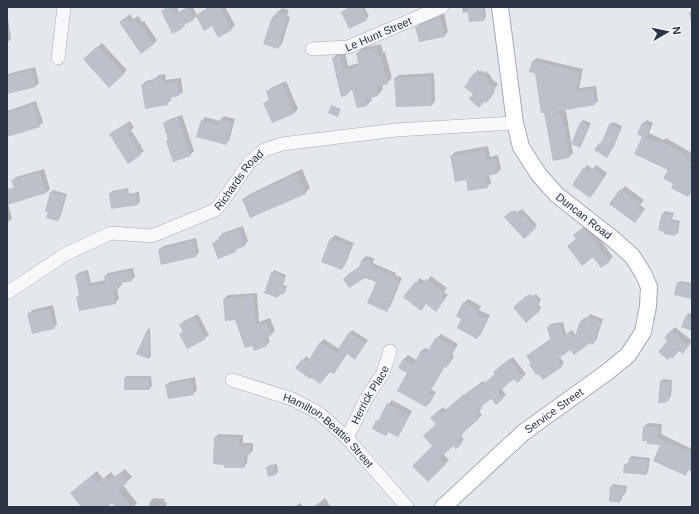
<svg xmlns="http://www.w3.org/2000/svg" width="699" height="514" font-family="Arial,sans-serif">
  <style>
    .shadow { fill: #0003 }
    .building { fill: #bbc0ca }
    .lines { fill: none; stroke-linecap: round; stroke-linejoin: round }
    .minor-casing { stroke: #a9aeb7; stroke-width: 14 }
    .major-casing { stroke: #a3abb8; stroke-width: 18 }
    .minor { stroke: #f7f8fa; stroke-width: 13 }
    .major { stroke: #fff; stroke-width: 16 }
    .labels { text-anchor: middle; stroke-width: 4; stroke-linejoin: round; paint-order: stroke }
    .street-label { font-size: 11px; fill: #2b3445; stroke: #f4f6f9 }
  </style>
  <rect width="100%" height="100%" fill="#e4e7ec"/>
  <g class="shadow">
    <path d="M167,7H177L179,12L188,7H193L197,15L201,12L208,8L207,7H225L235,25L231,29L212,25L204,30L197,16L193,19L185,23V25L182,28L162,11Z"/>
    <path d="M349,7H364L369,16L366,19L349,27L342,12Z"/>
    <path d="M462,7H485L486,17L484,20L470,21L469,12L463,13Z"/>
    <path d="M282,8L289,10L287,16L290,17L282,44L278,48L273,17Z"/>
    <path d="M692,10V23L689,13Z"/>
    <path d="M7,11L11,39L7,43Z"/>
    <path d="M444,13L448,32L444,36L417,27L420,23Z"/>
    <path d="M130,14L133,19L138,16L142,22L144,21L157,40L154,44L124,19Z"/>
    <path d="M102,43L127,70L123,74L88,55Z"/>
    <path d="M381,44L383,52H385L392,78L387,83L382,85L383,89L378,95L371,96L372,100L367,105L353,88L346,95L333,58L338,53L345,51L348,66L359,63L357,54L362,48Z"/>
    <path d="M537,58L583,69L579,88L596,86L598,101L594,105L561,109L566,111L573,153L569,157L553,160L545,112L533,61Z"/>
    <path d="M35,67L39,83L35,87L7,93V74Z"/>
    <path d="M478,70L480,72L481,70L484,73L486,71L492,77L491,78L498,84L493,91L495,92L489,98L474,94V74Z"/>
    <path d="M434,73L435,101L432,105L395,78L399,75Z"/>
    <path d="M165,74L166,80L181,78L183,92L179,95L173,96L171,98V100L167,104L142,85L146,81L154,79L159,75Z"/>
    <path d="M286,81L298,109L294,113L272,122L265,103L270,99L267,92L271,88Z"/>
    <path d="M36,101L43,122L39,126L7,136V111Z"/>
    <path d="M182,115L194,151L190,155L169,139L164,123L168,120Z"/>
    <path d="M224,116L235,119L229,141L225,144L202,121L205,117L220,121Z"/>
    <path d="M583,120L591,123L582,144L580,147L581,122Z"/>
    <path d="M647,120L653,123L649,133L664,140L666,138L692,153L691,156L692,157V194L691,193L688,196L674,184L670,169L644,136L638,133L643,123Z"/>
    <path d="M130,121L134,127L131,130L144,151L140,154L114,131Z"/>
    <path d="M613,122L622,126L614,146L609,154L600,144L602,141L603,142L610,124Z"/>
    <path d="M488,146L490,157L498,155L501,169L497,173L489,175L491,183L487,187L467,179L451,156L455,152Z"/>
    <path d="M587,165L593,169L596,165L607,173L594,193L590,196L584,169Z"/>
    <path d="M44,169L50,189L46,193L8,203L12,219L7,223V192L15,190L13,180L16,177Z"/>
    <path d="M302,169L310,188L305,193L243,200L248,195Z"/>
    <path d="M625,186L644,200L640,205L645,209L638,218L610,204Z"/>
    <path d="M128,188L129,194L139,192L140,202L138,204L110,193L112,191Z"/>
    <path d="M53,190L67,194L60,218L58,220L49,212L46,211L51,192Z"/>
    <path d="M522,209L537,225L524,238L506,217L514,210L517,213Z"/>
    <path d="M665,211L674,213L672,219L680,221L678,233L675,235L663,214Z"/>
    <path d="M587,224L591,227L613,257L609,261L593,256L568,246L577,238L574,235Z"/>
    <path d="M243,226L248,241L245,245L239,247L235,251L213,244L217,240L220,239L219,237L223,233Z"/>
    <path d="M335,235L354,243L345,265L342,269L331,239Z"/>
    <path d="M196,238L199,252L196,256L159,250L163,246Z"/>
    <path d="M366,256L374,258L373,263L396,273L395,275L402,278L390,307L386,310L377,282L365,276L344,279L347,275L361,266L363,259Z"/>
    <path d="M133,268L135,277L131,280L121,282L122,285L117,289L119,299L115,303L77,297L80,295L76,275L80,272L88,270L91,283L105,280V277L108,273Z"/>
    <path d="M274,270L286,275L283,285L287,286L285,292L283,294H281L278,296L272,273Z"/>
    <path d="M431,276L447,288L444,292L448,295L439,307L405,297L420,278L426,282Z"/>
    <path d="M680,281L692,283V298L678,283Z"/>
    <path d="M257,293L259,322L270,318L275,331L271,335L268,336L270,342L266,345L224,299L228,295Z"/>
    <path d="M530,294L532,297L536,294L541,300L538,304L541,308L526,321L514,308Z"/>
    <path d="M468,299L481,306L479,310L490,315L481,334L477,337L463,319L464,303Z"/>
    <path d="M53,305L57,324L54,328L29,314L32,310Z"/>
    <path d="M692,312V330L686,316L689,313L691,314Z"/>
    <path d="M198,314L209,335L205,338L180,334L183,331L180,325L184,321Z"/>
    <path d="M590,314L603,319L596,341L593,343L589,342L570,349L559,356L564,363L561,366L539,372L527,356L551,339L548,327L551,324L563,322L566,334L572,330L576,336L581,321L584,318L587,319Z"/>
    <path d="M150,327L151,356L149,358L138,353Z"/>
    <path d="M675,327L692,341L686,349L669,341L671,331Z"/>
    <path d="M352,330L368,340L358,355L347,353L330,371L297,368L306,356L310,359L321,342L324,339L339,349Z"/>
    <path d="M441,334L458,344L452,354L454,356L450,363L446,367L445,366L431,390L436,392L430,403L426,406L408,373L399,368L404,359L408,355L416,360L421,351L425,348L430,350L437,338Z"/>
    <path d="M513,357L526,374L518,381L514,377L501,388L506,395L503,398H491L481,406L482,408L479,411L482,415L465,430V431L461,436L464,439L461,443L453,444L443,454L449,460L428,481L437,424L432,418L443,407L446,410L468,392L483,381L485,383L496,374L498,368Z"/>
    <path d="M127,376H151L152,386L149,389L125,378Z"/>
    <path d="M195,377L197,390L193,394L166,385L170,382Z"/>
    <path d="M663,379L672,380L671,397L665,402L660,382Z"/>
    <path d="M392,400L412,411L401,432L398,436L389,431L386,435L377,421L382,417L388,404Z"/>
    <path d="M648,423L662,424L661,434L692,449V471L689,470L685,474L662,444L644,426Z"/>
    <path d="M218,434L243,435V443H253V451L249,454H248L247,463L244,467L215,438Z"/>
    <path d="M632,456L650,458L648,472L646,474L625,465L627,463H629L630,458Z"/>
    <path d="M277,464L278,472L276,474L267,467L270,465Z"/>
    <path d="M125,469L132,477L123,485L137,503L133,507H117L112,502L106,507H82L71,493L97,471L103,479L111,472L115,477Z"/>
    <path d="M613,484L627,486L626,493L623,495H622V499L619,502L611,487Z"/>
    <path d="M154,498L165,499L164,502H167L166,507H149L150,502Z"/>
    <path d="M325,498L331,507H314Z"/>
    <path d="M300,503L304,507H294Z"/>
  </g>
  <g class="building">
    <path d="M169,7H171L175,15L188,8L194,20L181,26L182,29L172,34L161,11Z"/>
    <path d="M206,7H220L232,30L218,38L212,26L204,31L196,16L207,10Z"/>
    <path d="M350,7H361L367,20L349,29L341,12Z"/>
    <path d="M467,7H483L484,21L469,22Z"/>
    <path d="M277,11L286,14L284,19L287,20L278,49L263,44L272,17L275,18Z"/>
    <path d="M440,16L445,37L419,42L415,27Z"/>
    <path d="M126,17L129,22L134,19L138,25L140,24L154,44L141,54L119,22Z"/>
    <path d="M98,46L124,74L109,88L83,59Z"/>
    <path d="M376,48L378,57L380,56L388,84L376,87L378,96L365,99L367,106L357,108L351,86L347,95L341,97L332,58L340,56L343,70L359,66L356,53Z"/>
    <path d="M532,61L580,72L575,92L593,89L595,105L553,112L562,115L569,158L553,161L544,113H541L535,73L529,72Z"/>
    <path d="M32,70L36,87L7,94V76Z"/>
    <path d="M474,73L476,75L477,73L480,76L482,74L489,81L488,82L495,89L490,95L492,97L486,103L484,102L479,108L469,99L473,94L464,87L469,81L468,80Z"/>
    <path d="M431,76L432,106L396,107L394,78Z"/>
    <path d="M162,77L163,84L177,81L179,96L169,98L170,101H167L168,105L145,109L141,85L154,81V78Z"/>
    <path d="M283,84L294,114L272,123L263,103L269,100L266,91Z"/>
    <path d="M33,105L40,127L7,137V113Z"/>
    <path d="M331,105L341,109L338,117L328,113Z"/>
    <path d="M178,118L191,156L173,162L166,141L168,140L163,123Z"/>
    <path d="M220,119L232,123L226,145L196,137L201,120L218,125Z"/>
    <path d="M580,122L589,126L580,148L571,144Z"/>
    <path d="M642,123L650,126L646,137L660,144L661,141L689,157L687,160L692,162V191L688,197L671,188L673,184L663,178L668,170L634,154L642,137L637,134Z"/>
    <path d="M126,124L131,132L128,134L141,155L128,164L109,134Z"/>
    <path d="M609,124L621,129L612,149L607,158L594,150L599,143L601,144Z"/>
    <path d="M485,150L486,160L495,158L497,174L485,176L488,188L468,191L466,180L455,182L450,156Z"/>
    <path d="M583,168L589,172L591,168L604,177L590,198L572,185Z"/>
    <path d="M40,172L46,193L7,205V189L14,188L11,180Z"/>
    <path d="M297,174L306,194L250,218L242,199Z"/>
    <path d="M620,189L641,204L637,209L642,213L635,223L609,204Z"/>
    <path d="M126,190L127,196L136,194L138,205L111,209L109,193Z"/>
    <path d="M50,192L65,196L58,221L46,218L48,212H45Z"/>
    <path d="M519,210L536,228L524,239L504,217L511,211L515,214Z"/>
    <path d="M662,213L672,215L670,221L679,223L675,236L664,234V232L658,230Z"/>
    <path d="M583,228L587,231L610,262L601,268L593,257L582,266L567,246L576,239L573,235Z"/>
    <path d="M239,229L245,246L235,250L236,252L218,259L212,243L220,240L218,237Z"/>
    <path d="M330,238L351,246L342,270L321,262Z"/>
    <path d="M193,241L196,257L161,265L158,250Z"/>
    <path d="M362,259L371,261L370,266L394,276L393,279L399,281L387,312L367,303L376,282L365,278L349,288L343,279L359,267Z"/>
    <path d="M130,271L132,281L117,284L119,289L113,290L116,304L79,311L76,297L79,296L75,275L85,273L88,286L105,283L104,276Z"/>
    <path d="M271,272L285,277L281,287L286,288L283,295L279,294L278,298L264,293Z"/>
    <path d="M426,279L444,293L441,297L445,299L436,312L426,304L421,311L403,297L416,281L422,285Z"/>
    <path d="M677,282L692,286V299L674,295Z"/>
    <path d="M527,295L529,298L533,295L540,303L536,307L540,311L526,323L513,307Z"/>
    <path d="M253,296L256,325L266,321L271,336L264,338L267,346L254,351L252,346L245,348L235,320L225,321L223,299Z"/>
    <path d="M463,302L478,310L476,314L487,319L477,339L457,328L461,319L456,316Z"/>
    <path d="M50,309L54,329L32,334L27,313Z"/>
    <path d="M686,315L692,318V331L681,327Z"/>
    <path d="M194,317L206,339L187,349L179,334L183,332L179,325Z"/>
    <path d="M586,317L601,322L593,345L590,343L574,355L570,350L557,360L562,367L543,380L538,374L536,375L529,364L531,363L526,356L550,339L547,327L560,324L563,336L569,332L574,339L580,321L585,322Z"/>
    <path d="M148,328L149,359L136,354Z"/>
    <path d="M671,330L689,345L683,354L679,351L672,359L670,357L668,360L658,352L667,341L664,338Z"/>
    <path d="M349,332L365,343L355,360L347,354L334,374L330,372L320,384L312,378L310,379L295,368L302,359L307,362L320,342L336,352Z"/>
    <path d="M436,337L455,348L449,358L451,360L446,368L444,367L428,394L433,396L426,407L397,391L407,373L398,368L403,359L413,364L421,351L426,354Z"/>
    <path d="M509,359L523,378L517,383L514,379L498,392L503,399L496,405L491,399L477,410L479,412L476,415L479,419L462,434L463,435L458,440L462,444L456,449L453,446L440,458L446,464L428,482L412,466L432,446L423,436L436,424L430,418L439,410L442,413L464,394V395L479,384L481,386L495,374L493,372Z"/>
    <path d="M124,378H149L150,390H124Z"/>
    <path d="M191,380L194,395L168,399L165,385Z"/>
    <path d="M660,381L670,382L669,401H666L665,403H658Z"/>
    <path d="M387,403L409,415L398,437L388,432L386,436L372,429L376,420L378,421Z"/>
    <path d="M643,426L659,427L658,438L692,453V472L688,470L686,476L653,461L660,445L647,444V441H642Z"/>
    <path d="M214,437L240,438L239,446L250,447V455H244V468H224V465L213,464Z"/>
    <path d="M629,458L648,460L646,475L623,473L624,464L628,465Z"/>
    <path d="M274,465L276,475L268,477L266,467Z"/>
    <path d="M119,473L127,483L118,490L132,507H115L112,503L107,507H81L70,493L91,476L97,483L106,477L109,481Z"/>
    <path d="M610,486L625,488L624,496H620V503L609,501Z"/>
  </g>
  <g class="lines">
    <g class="minor-casing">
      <g id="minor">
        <path id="s1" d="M312,49L348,47L442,7"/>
        <path d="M58,58L64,7"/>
        <path id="s2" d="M7,293L64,255L111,233L152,236L215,210L222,202L249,163L264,150L282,144L396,130L515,123"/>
        <path id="s3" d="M232,380L292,399L319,413L347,438L407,507"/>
        <path id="s4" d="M347,438L366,399L383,373L390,351"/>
      </g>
    </g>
    <g class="major-casing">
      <g id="major">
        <path id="s5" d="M443,507L524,432L606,373L628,355L643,332L648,306L649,287L643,273L632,256L613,239L557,195L539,175L521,147L515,123L500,7"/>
      </g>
    </g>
    <use href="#minor" class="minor"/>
    <use href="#major" class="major"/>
  </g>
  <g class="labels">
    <g class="street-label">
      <text dy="4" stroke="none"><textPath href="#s1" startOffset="69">Le Hunt Street</textPath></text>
      <text dy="4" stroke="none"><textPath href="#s2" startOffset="268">Richards Road</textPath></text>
      <text transform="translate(584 216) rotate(38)" y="4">Duncan Road</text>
      <text dy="4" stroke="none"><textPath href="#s4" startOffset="49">Herrick Place</textPath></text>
      <text dy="4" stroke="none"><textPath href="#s5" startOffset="147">Service Street</textPath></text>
      <text dy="4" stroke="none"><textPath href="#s3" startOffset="111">Hamilton-Beattie Street</textPath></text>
    </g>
  </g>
  <rect width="699" height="514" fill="none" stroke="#2b3445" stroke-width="16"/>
  <g transform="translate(667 32) rotate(81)" stroke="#f4f6f9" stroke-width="3" paint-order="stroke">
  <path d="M0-3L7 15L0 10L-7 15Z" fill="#2b3445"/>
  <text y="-6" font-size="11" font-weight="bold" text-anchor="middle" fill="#2b3445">N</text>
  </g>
</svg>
